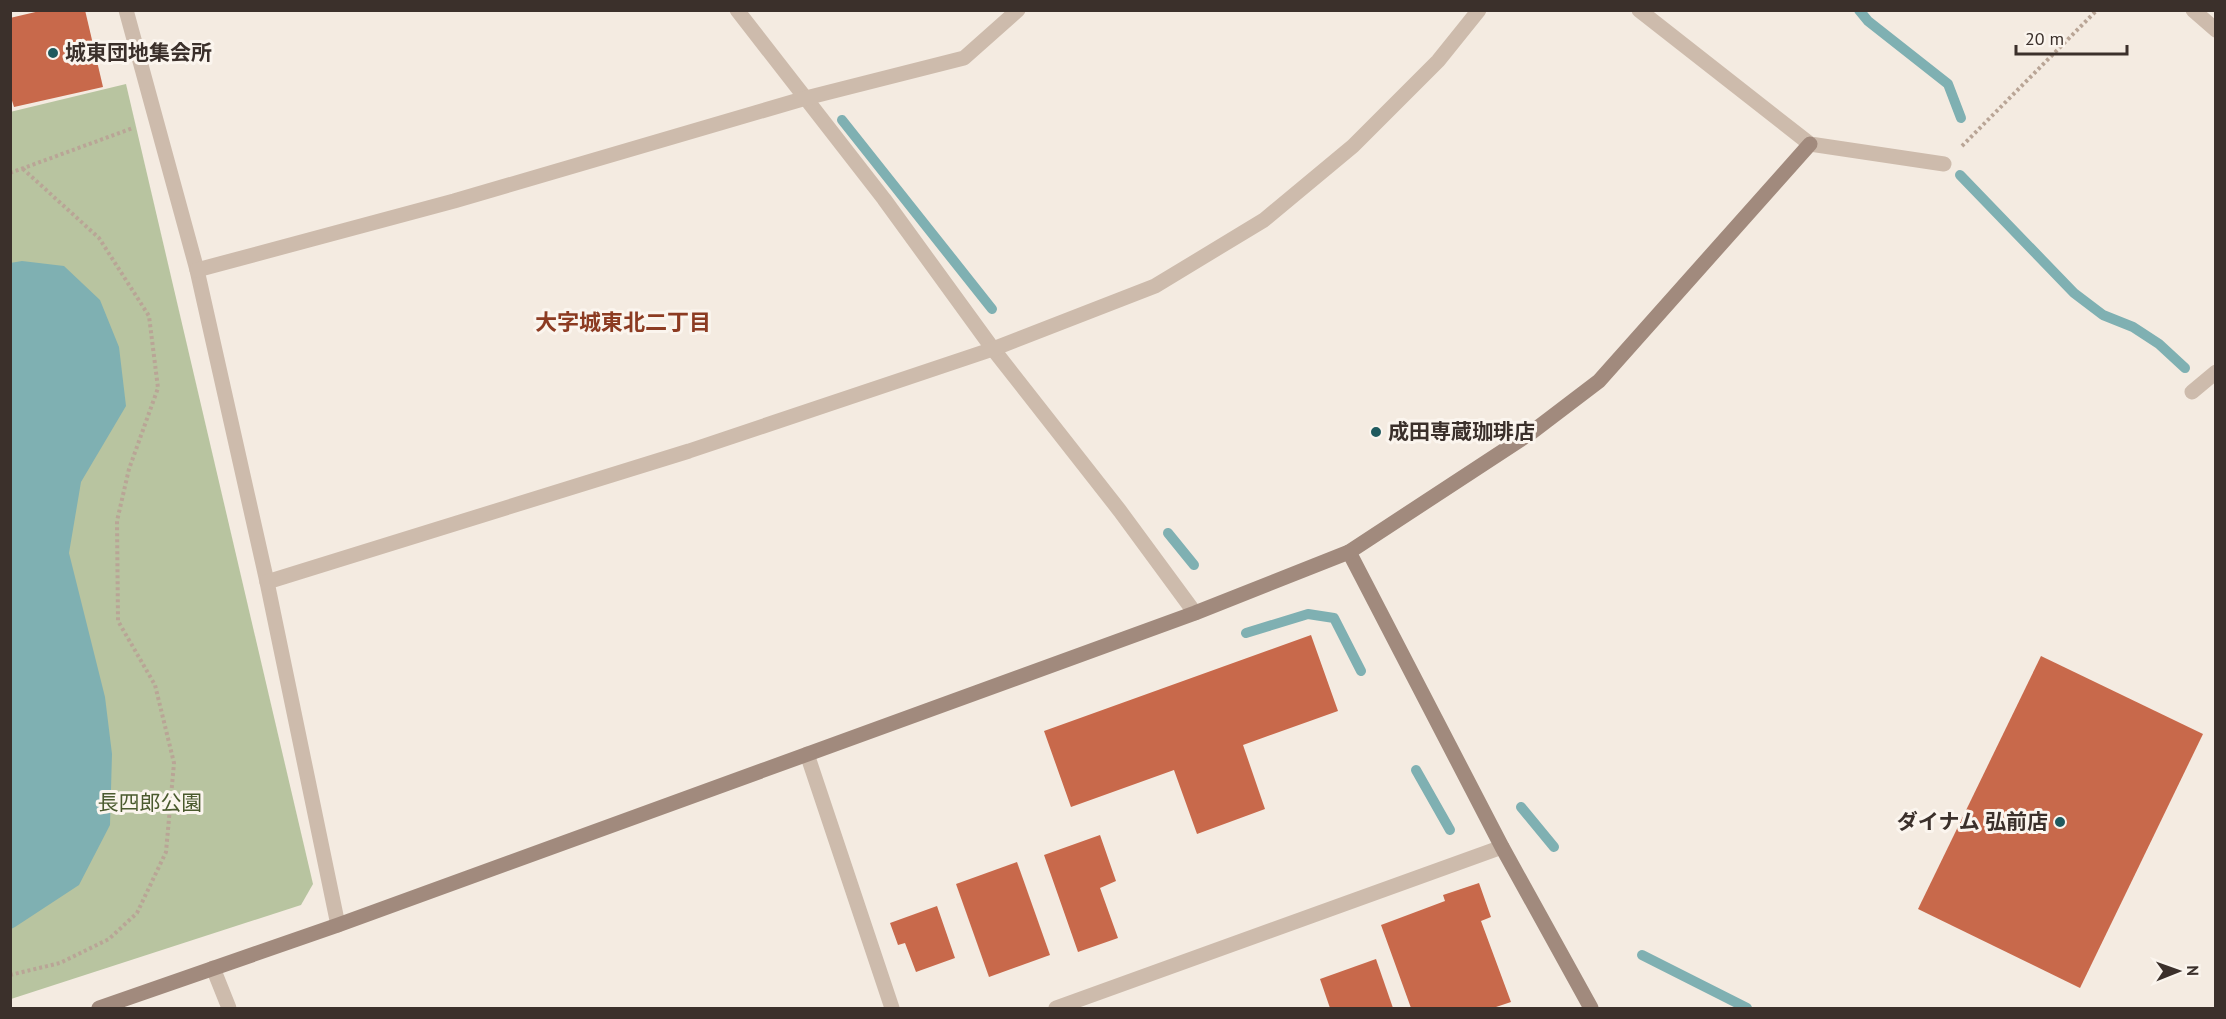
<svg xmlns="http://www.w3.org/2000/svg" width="2226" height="1019" font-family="'PT Sans','Noto Sans JP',sans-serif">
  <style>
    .green { fill: #b8c4a0 }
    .water { fill: #7fb0b2 }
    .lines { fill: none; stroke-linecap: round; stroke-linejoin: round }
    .stream { stroke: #7fb0b2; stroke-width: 10 }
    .building { fill: #c8694b }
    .path { stroke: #b9a596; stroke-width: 4; stroke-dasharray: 3 3; stroke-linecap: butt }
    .street { stroke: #cdbbac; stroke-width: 15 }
    .secondary { stroke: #a18a7d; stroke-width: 15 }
    .poi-dot { fill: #1f5a5e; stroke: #fbf5ee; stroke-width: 2 }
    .labels { text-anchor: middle; stroke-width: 6; stroke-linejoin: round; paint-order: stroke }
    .poi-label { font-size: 21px; font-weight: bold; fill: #3b302b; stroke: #fbf5ee; text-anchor: start }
    .park-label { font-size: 21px; fill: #4a5a2e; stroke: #fbf5ee }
    .neighbourhood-label { font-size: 22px; font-weight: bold; fill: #8c3b22; stroke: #fbf5ee }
  </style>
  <rect width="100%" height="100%" fill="#f4ebe1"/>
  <path class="green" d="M126,84L313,884L301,905L11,999L10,112Z"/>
  <path class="water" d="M22,261L64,266L100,300L119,347L126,406L81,482L69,553L105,697L112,754L110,825L79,885L15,927L11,929L10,263Z"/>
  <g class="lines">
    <g class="stream">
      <path d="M1859,10L1868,21L1948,84L1961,118"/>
      <path d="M842,120L992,309"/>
      <path d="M1960,175L2074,293L2103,315L2133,327L2159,344L2185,368"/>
      <path d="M1168,533L1194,565"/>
      <path d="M1246,633L1308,614L1334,618L1361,671"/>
      <path d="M1416,770L1450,830"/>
      <path d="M1521,807L1554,847"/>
      <path d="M1642,955L1747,1008"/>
    </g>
  </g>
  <g class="building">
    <path d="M44,10H85L103,87L14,107L10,94V18Z"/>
    <path d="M1311,635L1338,711L1243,745L1265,809L1197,834L1174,770L1071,807L1044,731Z"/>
    <path d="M2041,656L2203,734L2080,988L1918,909Z"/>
    <path d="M1100,835L1116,881L1100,888L1118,938L1078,952L1044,855Z"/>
    <path d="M1017,862L1050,955L989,977L956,884Z"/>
    <path d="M1479,883L1491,917L1481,921L1511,1002L1493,1008H1411L1381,925L1445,901L1443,895Z"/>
    <path d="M937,906L955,958L916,972L905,943L898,945L890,923Z"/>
    <path d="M1376,959L1393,1008H1330L1320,979Z"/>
  </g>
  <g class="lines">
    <g class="path">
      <path d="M1962,146L2097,10"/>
      <path d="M10,173L133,128"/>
      <path d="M10,975L60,963L109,939L137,913L166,852L174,763L155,685L118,621L117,521L129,469L158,388L149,316L99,238L22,168"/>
    </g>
    <g class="street">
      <path d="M126,10L197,270L267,582L338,925"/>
      <path d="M737,10L884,199L993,349L1120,511L1195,613"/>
      <path d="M1639,10L1810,144L1944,164"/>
      <path d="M2193,10L2216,30"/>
      <path d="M197,270L454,201L806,98L964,58L1018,10"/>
      <path d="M2192,392L2216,372"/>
      <path d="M267,582L689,451L993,349L1155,286L1264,220L1353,146L1438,61L1479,10"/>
      <path d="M807,754L892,1008"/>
      <path d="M213,968L229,1008"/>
      <path d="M1056,1008L1502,847"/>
    </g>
    <g class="secondary">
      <path d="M1349,552L1502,847L1591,1008"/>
      <path d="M99,1008L338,925L1195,613L1349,552L1532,432L1599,381L1810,144"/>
    </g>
  </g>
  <g class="poi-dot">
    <circle cx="53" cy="53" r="6"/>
    <circle cx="1376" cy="432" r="6"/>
    <circle cx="2060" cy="822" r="6"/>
  </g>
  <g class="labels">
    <g class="poi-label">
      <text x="65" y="60">城東団地集会所</text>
      <text x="1388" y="439">成田専蔵珈琲店</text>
      <text x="2048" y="829" text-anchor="end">ダイナム 弘前店</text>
    </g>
    <g class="park-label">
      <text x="150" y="810">長四郎公園</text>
    </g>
    <g class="neighbourhood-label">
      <text x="623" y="330">大字城東北二丁目</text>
    </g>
  </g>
  <rect width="2226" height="1019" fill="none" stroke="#3b302b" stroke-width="24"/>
  <g transform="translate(2178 971) rotate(89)" stroke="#fbf5ee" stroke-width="4.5" paint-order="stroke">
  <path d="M0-4.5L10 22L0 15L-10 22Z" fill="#3b302b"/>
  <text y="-9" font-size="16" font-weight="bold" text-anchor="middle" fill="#3b302b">N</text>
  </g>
  <path d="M2016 45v9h111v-9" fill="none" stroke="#3b302b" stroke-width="3"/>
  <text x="2025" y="45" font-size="18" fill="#3b302b" stroke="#fbf5ee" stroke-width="4.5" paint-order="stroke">20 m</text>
</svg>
